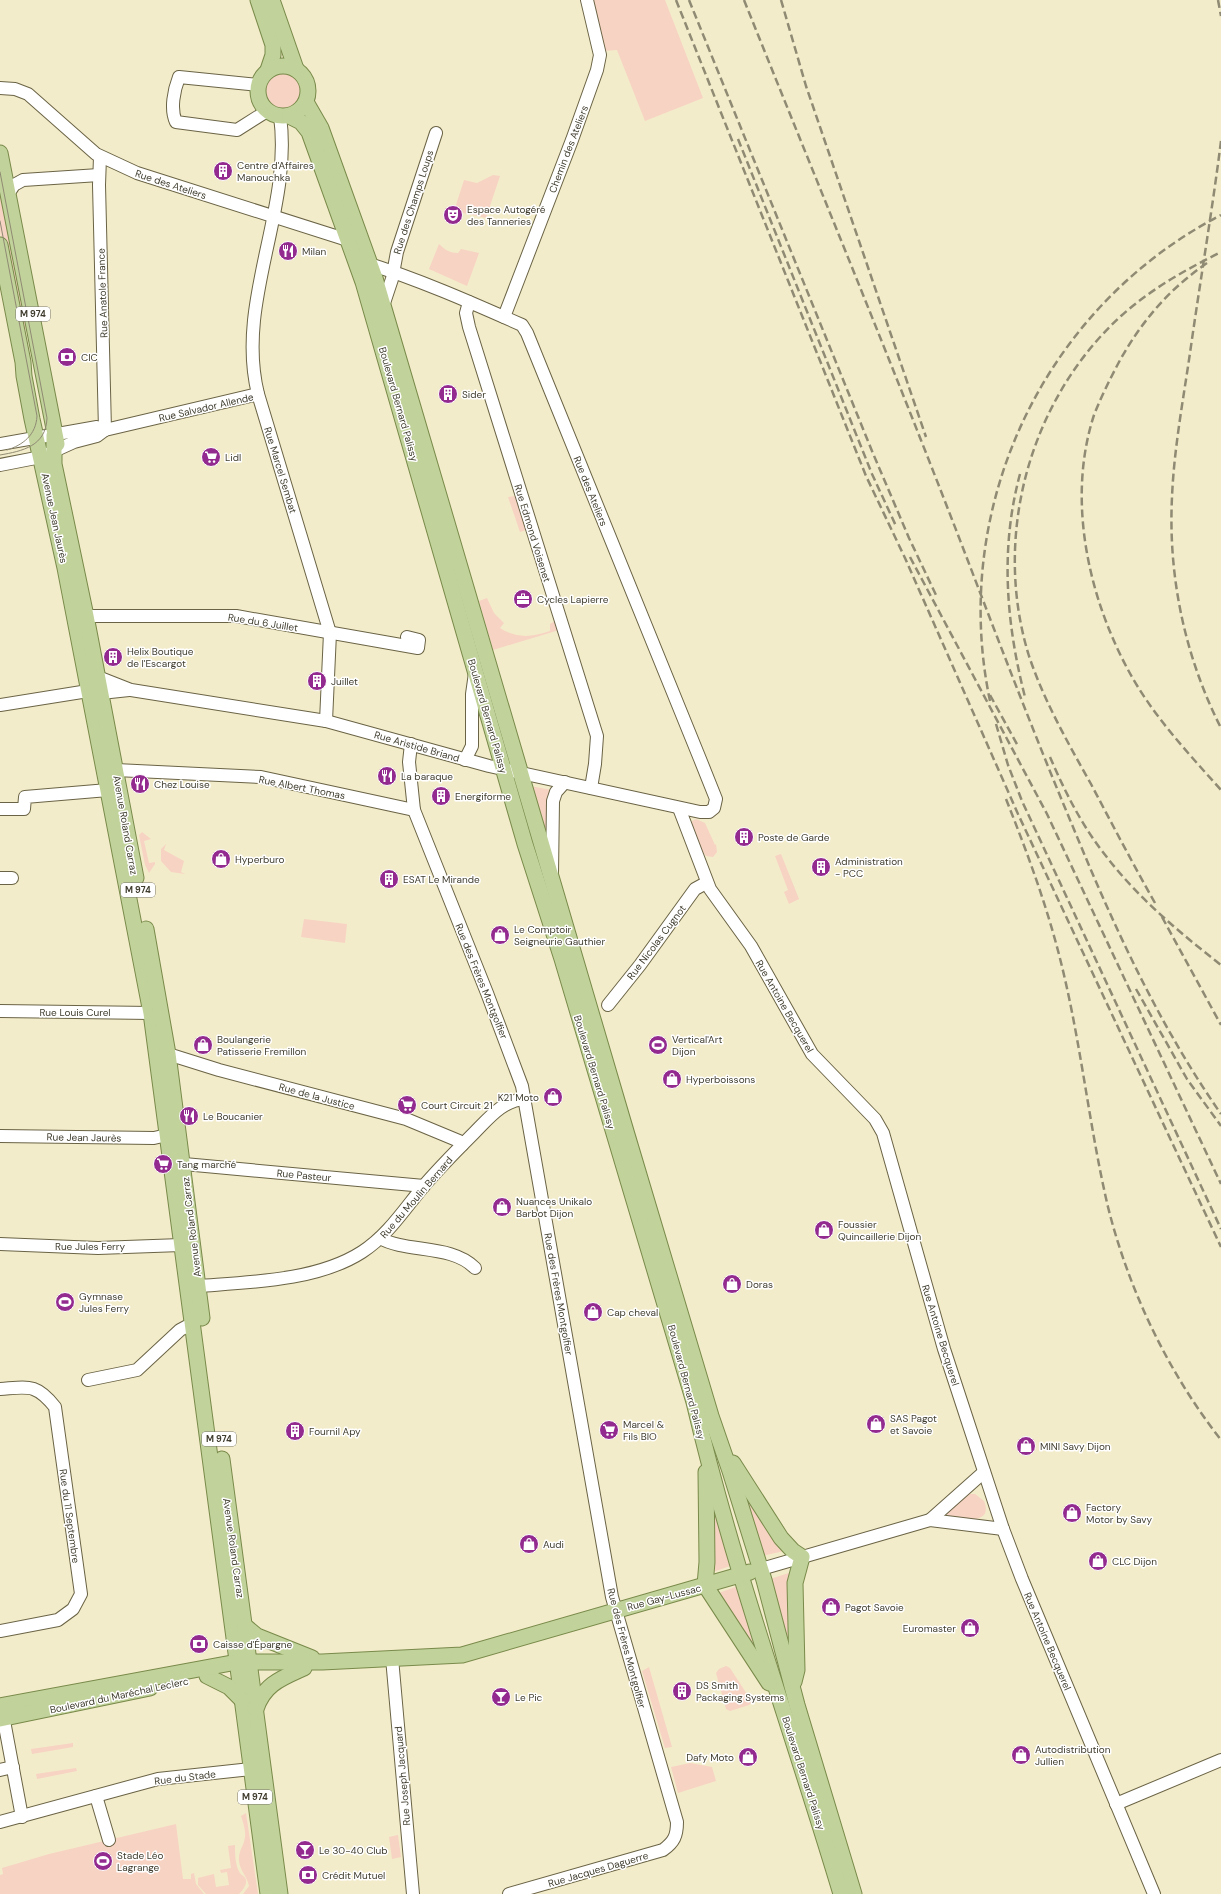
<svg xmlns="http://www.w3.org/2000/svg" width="1221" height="1894" font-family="'DM Sans',sans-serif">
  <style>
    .green { fill: #f7d3c3 }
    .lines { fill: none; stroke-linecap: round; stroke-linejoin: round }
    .minor-casing { stroke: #6a6345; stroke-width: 14 }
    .major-casing { stroke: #798a4a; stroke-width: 17 }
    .minor { stroke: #fff; stroke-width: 12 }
    .major { stroke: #c1d29b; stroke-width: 15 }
    .tram { stroke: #8f8a73; stroke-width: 1 }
    .rail { stroke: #8f8a73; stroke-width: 2.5; stroke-dasharray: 8 4; stroke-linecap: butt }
    .labels { text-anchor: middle; stroke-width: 3; stroke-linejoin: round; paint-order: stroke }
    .shield { fill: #fff; stroke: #79776d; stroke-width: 1 }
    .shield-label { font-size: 9px; font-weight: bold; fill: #403d2f }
    .street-label { font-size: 10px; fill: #403d2f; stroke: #fff }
    .poi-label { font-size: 10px; fill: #403d2f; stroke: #fff; text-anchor: start }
  </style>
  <rect width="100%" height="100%" fill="#f3ecca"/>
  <g class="green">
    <path d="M590,0H665L703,98L645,121L617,50L603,51Z"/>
    <circle cx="282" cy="91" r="20"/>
    <path d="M0,164L32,328L19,331L0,231Z"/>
    <path d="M493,175L500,176L486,218L454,211L464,180L477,183Z"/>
    <path d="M439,244C445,250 450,253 458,253L461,249L479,253L467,286L429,269Z"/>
    <path d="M515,496L526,530L520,532L508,497Z"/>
    <path d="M487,598L494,613L504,623L500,628C517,639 532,637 550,631V624L555,621L559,630L493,650L479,601Z"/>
    <path d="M530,786L552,790L548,846Z"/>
    <path d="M696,819L705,823L715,845L716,844L717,852L713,857L706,856L703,852L692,825V821Z"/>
    <path d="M142,832L151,839L144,841L149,863L155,862V864L149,873L145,865L139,835Z"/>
    <path d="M166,844L164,850L184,861L181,872L185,874L171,872L161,861V849Z"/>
    <path d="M781,854L799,899L789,904L784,892L788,890L775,856Z"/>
    <path d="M304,919L347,924L345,943L301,937Z"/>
    <path d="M737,1474L784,1551L762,1556Z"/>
    <path d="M709,1490L733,1565L710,1573Z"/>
    <path d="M970,1494H975L984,1501C994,1526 960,1519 947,1516V1512Z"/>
    <path d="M792,1572L791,1658L770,1579Z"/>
    <path d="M738,1586L763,1667L716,1594Z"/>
    <path d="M726,1666L730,1668L752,1702L749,1705L730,1711L726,1709L716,1673L719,1669Z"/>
    <path d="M649,1667L672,1747L665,1748L642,1671Z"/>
    <path d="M73,1743V1747L32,1754L31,1749Z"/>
    <path d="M690,1763L712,1767L716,1781L678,1793L671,1767Z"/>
    <path d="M76,1768L77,1771L37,1779L36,1774Z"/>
    <path d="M246,1813L258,1894H243L249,1886C247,1876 240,1871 239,1861C238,1851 244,1846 245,1837C246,1831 243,1822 241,1816Z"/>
    <path d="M176,1824L183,1879H191V1874L194,1873L196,1884L204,1894H0V1875L3,1874L2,1868L49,1854Z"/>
    <path d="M398,1835L401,1857L392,1859L389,1837Z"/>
    <path d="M235,1845C235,1853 235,1866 240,1873C242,1876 245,1876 246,1880C247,1885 242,1891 239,1894H206L198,1885V1878L214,1874L216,1887L229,1885L227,1872L221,1873L220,1870L231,1868L228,1846Z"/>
  </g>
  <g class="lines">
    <g class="minor-casing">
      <g id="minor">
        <path d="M258,85L179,77C174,90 170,109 176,122L237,130L267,111"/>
        <path d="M0,88L15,89L28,94L96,154L137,173L354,242"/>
        <path d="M280,116C293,210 235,302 258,394L330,633L326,721"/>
        <path d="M100,157L99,185L105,430"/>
        <path d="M8,194L14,185L23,180L99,175"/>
        <path d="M469,302L466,313L469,327L597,736L595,764L591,788"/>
        <path d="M383,306L392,279L397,252L436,133"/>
        <path d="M504,317L572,140L597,70L600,55L587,0"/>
        <path d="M0,444L97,427L105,430"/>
        <path d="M0,465L41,457L74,442L97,436L105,430L258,394"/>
        <path d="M86,616H236L418,648L419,640L407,637"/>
        <path d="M98,677L131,690L326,721L489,766L700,812H709L714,808L716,799L700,759L527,333L522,325C470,302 418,279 363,262"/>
        <path d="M101,693L129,690"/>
        <path d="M0,705L88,691"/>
        <path d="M411,744L409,762L414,810L487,993L522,1086L612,1597L677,1822C677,1836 674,1842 663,1850L509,1894"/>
        <path d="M465,760L472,746V694L475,673"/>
        <path d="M116,770L261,777L414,810"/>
        <path d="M679,808L710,889L751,946L812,1054L875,1119L883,1133L944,1349L1003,1529L1022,1579L1154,1894"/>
        <path d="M0,809H24L25,797L108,790"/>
        <path d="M552,873L553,801L556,792L565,782"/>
        <path d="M0,878H12"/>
        <path d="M608,1005L640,965L695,889L706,883"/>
        <path d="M0,1011L151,1013"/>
        <path d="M168,1054L219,1070L406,1119L459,1141L462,1145"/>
        <path d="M0,1136L154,1138L167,1135"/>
        <path d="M184,1164L424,1186"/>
        <path d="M380,1238C406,1253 452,1244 475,1268"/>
        <path d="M0,1244L98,1248L181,1245"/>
        <path d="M198,1286C251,1282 317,1281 362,1252C387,1236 404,1210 422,1188C438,1169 456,1151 474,1133C489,1118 503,1100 525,1099"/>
        <path d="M88,1380L137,1370L180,1330L193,1323"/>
        <path d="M0,1389C28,1387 36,1383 55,1407L81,1594L73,1609L58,1620L0,1631"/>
        <path d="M930,1520L984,1472"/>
        <path d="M761,1569L930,1520L1003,1529"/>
        <path d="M392,1658L413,1894"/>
        <path d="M2,1710L22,1817"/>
        <path d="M0,1770L13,1767"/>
        <path d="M96,1796L109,1840"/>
        <path d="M1116,1804L1221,1760"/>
        <path d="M0,1822L158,1779L251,1769"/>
      </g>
    </g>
    <g class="major-casing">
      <g id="major">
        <path d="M258,0L273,45V55L268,70"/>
        <path d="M272,0L296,69"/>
        <circle cx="283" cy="91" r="25"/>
        <path d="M306,102L321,128L375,278L625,1128L711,1416L730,1471L764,1580L797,1705L854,1894"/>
        <path d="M289,116L301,122L309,132L363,282L525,844L562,959L694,1402C733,1569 792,1730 841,1894"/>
        <path d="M0,153L57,444"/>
        <path d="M0,245L23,362L24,376L32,419L65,568L151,1013L268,1894"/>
        <path d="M54,435V464L86,616L136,878"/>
        <path d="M146,929L168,1054L202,1318"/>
        <path d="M222,1459L280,1894"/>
        <path d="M733,1463L781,1538L793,1551L802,1557L795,1583L797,1670L794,1682"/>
        <path d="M706,1472L707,1562L705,1585L769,1683"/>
        <path d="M245,1626L257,1636L312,1658"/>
        <path d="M207,1676L229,1687L242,1700"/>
        <path d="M0,1706L237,1662H322L462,1655L750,1572"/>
        <path d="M256,1709C264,1684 282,1678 304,1668"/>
        <path d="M0,1719L150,1688"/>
      </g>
    </g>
    <use href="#minor" class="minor"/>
    <use href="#major" class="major"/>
    <g class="tram">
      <path d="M0,172L47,418C46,446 23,451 0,455"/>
      <path d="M0,221L37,416C36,435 23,445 7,450"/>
    </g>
    <g class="rail">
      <path d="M676,0L866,476L905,558L1018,814L1221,1247"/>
      <path d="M689,0L872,451L909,538L936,595"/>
      <path d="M744,0C819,187 896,373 968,561C1002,650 1036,739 1073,827C1114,927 1159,1025 1221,1114"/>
      <path d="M781,0L806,86L926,437"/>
      <path d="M1218,0L1221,16"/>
      <path d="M738,139L872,474L896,526"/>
      <path d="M1221,141C1212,212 1200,282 1190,353C1183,401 1174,449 1172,497C1168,577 1185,657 1221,728"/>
      <path d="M1207,263C1169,289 1141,322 1119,362C1110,379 1101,397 1094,415C1066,501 1089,601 1132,677C1156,719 1189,754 1221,790"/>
      <path d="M1020,474C1000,548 1006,623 1025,697"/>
      <path d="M910,557L1047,814L1221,1184"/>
      <path d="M990,695L1018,746"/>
      <path d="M990,701C949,506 1045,306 1221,215"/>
      <path d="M996,724L1008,765L1022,801L1221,1229"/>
      <path d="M1050,757C1065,792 1082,826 1106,856C1137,897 1180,933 1221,965"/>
      <path d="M1006,799C1029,857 1050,914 1064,975C1082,1052 1090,1130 1108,1207C1129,1291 1168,1372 1221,1440"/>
      <path d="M1155,903C1133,864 1112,824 1091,784C1068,743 1044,701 1029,656C992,537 1029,400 1121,316C1151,289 1185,270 1221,252"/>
      <path d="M1162,917L1221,1025"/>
      <path d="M1136,989L1187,1079L1221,1126"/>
    </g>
  </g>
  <defs>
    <g id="building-disc" transform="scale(1)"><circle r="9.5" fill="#922a8f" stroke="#fff"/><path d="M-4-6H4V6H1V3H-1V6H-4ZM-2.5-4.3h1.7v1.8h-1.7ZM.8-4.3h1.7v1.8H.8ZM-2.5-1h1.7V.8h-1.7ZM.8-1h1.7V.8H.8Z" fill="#fff"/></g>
    <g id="theatre-disc" transform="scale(1)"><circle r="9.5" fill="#922a8f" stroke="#fff"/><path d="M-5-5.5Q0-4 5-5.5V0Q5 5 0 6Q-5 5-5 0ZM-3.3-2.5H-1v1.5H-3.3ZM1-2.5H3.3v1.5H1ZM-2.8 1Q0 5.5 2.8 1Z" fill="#fff"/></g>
    <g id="restaurant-disc" transform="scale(1)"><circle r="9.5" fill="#922a8f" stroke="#fff"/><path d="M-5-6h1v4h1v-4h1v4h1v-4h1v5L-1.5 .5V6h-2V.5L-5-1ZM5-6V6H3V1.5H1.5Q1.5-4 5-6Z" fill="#fff"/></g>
    <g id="bank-disc" transform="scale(1)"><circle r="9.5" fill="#922a8f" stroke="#fff"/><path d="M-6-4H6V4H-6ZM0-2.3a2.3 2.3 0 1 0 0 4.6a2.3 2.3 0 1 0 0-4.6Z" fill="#fff"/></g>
    <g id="supermarket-disc" transform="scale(1)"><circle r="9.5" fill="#922a8f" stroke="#fff"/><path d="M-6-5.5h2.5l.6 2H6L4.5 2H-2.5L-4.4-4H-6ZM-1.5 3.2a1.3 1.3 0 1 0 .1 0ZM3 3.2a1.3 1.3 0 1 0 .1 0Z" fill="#fff"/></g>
    <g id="office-disc" transform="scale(1)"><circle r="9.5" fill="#922a8f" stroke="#fff"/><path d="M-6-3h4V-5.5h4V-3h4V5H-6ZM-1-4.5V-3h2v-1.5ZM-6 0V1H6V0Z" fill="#fff"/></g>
    <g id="shop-disc" transform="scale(1)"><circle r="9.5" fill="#922a8f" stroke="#fff"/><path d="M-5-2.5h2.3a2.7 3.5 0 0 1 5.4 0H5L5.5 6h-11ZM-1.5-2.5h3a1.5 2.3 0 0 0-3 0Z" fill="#fff"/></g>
    <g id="stadium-disc" transform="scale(1)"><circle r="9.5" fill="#922a8f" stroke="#fff"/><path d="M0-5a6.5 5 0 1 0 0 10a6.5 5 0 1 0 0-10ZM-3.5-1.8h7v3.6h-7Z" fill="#fff"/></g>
    <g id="bar-disc" transform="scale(1)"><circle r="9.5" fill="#922a8f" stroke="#fff"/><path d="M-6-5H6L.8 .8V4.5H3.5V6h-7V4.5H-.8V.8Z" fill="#fff"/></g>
  </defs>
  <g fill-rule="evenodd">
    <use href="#building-disc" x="223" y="171"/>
    <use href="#theatre-disc" x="453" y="215"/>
    <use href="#restaurant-disc" x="288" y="251"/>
    <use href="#bank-disc" x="67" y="357"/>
    <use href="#building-disc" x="448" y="394"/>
    <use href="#supermarket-disc" x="211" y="457"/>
    <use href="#office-disc" x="523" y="599"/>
    <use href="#building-disc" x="113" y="657"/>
    <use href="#building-disc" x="317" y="681"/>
    <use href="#restaurant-disc" x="387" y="776"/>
    <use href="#restaurant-disc" x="140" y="784"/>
    <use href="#building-disc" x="441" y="796"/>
    <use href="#building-disc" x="744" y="837"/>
    <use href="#shop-disc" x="221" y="859"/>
    <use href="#building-disc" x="821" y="867"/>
    <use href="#building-disc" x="389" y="879"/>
    <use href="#shop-disc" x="500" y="935"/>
    <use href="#shop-disc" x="203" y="1045"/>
    <use href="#stadium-disc" x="658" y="1045"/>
    <use href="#shop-disc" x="672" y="1079"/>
    <use href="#shop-disc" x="553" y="1097"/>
    <use href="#supermarket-disc" x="407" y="1105"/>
    <use href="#restaurant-disc" x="189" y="1116"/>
    <use href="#supermarket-disc" x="163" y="1164"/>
    <use href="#shop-disc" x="502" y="1207"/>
    <use href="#shop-disc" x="824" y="1230"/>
    <use href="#shop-disc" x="732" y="1284"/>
    <use href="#stadium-disc" x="65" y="1302"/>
    <use href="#shop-disc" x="593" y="1312"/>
    <use href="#shop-disc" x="876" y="1424"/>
    <use href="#supermarket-disc" x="609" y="1430"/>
    <use href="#building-disc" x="295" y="1431"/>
    <use href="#shop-disc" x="1026" y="1446"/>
    <use href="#shop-disc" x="1072" y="1513"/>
    <use href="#shop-disc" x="529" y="1544"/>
    <use href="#shop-disc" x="1098" y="1561"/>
    <use href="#shop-disc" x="831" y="1607"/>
    <use href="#shop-disc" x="970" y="1628"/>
    <use href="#bank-disc" x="199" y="1644"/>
    <use href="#building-disc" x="682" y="1691"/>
    <use href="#bar-disc" x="501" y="1697"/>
    <use href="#shop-disc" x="1021" y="1755"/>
    <use href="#shop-disc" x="748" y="1757"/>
    <use href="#bar-disc" x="305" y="1850"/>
    <use href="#stadium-disc" x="103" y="1861"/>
    <use href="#bank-disc" x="308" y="1875"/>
  </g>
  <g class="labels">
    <g class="shield">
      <rect x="16" y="307" width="34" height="14" rx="3"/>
      <rect x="121" y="883" width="34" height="14" rx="3"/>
      <rect x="202" y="1432" width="34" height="14" rx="3"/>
      <rect x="238" y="1790" width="34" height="14" rx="3"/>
    </g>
    <g class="shield-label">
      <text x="33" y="317">M 974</text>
      <text x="138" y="893">M 974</text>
      <text x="219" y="1442">M 974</text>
      <text x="255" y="1800">M 974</text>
    </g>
    <g class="street-label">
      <text transform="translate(568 149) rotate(-69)" y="4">Chemin des Ateliers</text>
      <text transform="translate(171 184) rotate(18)" y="4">Rue des Ateliers</text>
      <text transform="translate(413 202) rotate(-72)" y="4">Rue des Champs Loups</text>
      <text transform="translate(102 293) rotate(-92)" y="4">Rue Anatole France</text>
      <text transform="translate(399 404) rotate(74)" y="4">Boulevard Bernard Palissy</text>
      <text transform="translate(206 407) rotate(-13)" y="4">Rue Salvador Allende</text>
      <text transform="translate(281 470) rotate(73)" y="4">Rue Marcel Sembat</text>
      <text transform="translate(591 491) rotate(68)" y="4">Rue des Ateliers</text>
      <text transform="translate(55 518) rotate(78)" y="4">Avenue Jean Jaurès</text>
      <text transform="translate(533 533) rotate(73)" y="4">Rue Edmond Voisenet</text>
      <text transform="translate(263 622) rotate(9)" y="4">Rue du 6 Juillet</text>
      <text transform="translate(488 716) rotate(74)" y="4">Boulevard Bernard Palissy</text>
      <text transform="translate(417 746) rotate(16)" y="4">Rue Aristide Briand</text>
      <text transform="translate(302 787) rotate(11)" y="4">Rue Albert Thomas</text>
      <text transform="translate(126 825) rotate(80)" y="4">Avenue Roland Carraz</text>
      <text transform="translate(656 942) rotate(-53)" y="4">Rue Nicolas Cugnot</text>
      <text transform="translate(482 981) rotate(68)" y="4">Rue des Frères Montgolfier</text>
      <text transform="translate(785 1006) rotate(60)" y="4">Rue Antoine Becquerel</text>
      <text x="75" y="1016">Rue Louis Curel</text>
      <text transform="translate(595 1072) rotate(73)" y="4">Boulevard Bernard Palissy</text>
      <text transform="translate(317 1096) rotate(15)" y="4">Rue de la Justice</text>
      <text transform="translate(84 1137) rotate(1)" y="4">Rue Jean Jaurès</text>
      <text transform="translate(304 1175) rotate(5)" y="4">Rue Pasteur</text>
      <text transform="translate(416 1197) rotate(-49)" y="4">Rue du Moulin Bernard</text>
      <text transform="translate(191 1227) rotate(-97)" y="4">Avenue Roland Carraz</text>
      <text x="90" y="1250">Rue Jules Ferry</text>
      <text transform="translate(559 1294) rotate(80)" y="4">Rue des Frères Montgolfier</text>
      <text transform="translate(941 1335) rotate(73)" y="4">Rue Antoine Becquerel</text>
      <text transform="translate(687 1382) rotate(75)" y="4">Boulevard Bernard Palissy</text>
      <text transform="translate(70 1516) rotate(82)" y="4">Rue du 11 Septembre</text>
      <text transform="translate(234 1548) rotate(82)" y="4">Avenue Roland Carraz</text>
      <text transform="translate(664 1597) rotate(-15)" y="4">Rue Gay-Lussac</text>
      <text transform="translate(1048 1641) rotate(67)" y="4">Rue Antoine Becquerel</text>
      <text transform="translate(627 1648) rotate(75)" y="4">Rue des Frères Montgolfier</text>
      <text transform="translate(119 1695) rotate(-12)" y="4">Boulevard du Maréchal Leclerc</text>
      <text transform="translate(804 1773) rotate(72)" y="4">Boulevard Bernard Palissy</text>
      <text transform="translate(402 1776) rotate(-95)" y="4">Rue Joseph Jacquard</text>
      <text transform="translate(185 1777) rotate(-7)" y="4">Rue du Stade</text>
      <text transform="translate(598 1869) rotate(-16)" y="4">Rue Jacques Daguerre</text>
    </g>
    <g class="poi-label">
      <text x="237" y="169">Centre d'Affaires<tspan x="237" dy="12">Manouchka</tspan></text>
      <text x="467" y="213">Espace Autogéré<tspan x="467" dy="12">des Tanneries</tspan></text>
      <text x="302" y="255">Milan</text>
      <text x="81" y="361">CIC</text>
      <text x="462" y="398">Sider</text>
      <text x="225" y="461">Lidl</text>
      <text x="537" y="603">Cycles Lapierre</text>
      <text x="127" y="655">Helix Boutique<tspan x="127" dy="12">de l'Escargot</tspan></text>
      <text x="331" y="685">Juillet</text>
      <text x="401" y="780">La baraque</text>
      <text x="154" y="788">Chez Louise</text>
      <text x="455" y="800">Energiforme</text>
      <text x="758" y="841">Poste de Garde</text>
      <text x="235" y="863">Hyperburo</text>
      <text x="835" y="865">Administration<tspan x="835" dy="12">- PCC</tspan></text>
      <text x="403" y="883">ESAT Le Mirande</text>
      <text x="514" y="933">Le Comptoir<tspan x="514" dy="12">Seigneurie Gauthier</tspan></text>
      <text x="217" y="1043">Boulangerie<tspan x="217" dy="12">Patisserie Fremillon</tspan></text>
      <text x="672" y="1043">Vertical'Art<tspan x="672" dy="12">Dijon</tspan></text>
      <text x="686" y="1083">Hyperboissons</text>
      <text x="539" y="1101" text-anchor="end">K21 Moto</text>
      <text x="421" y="1109">Court Circuit 21</text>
      <text x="203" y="1120">Le Boucanier</text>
      <text x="177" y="1168">Tang marché</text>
      <text x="516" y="1205">Nuances Unikalo<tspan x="516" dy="12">Barbot Dijon</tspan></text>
      <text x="838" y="1228">Foussier<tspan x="838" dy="12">Quincaillerie Dijon</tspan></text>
      <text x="746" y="1288">Doras</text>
      <text x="79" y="1300">Gymnase<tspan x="79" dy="12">Jules Ferry</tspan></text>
      <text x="607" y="1316">Cap cheval</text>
      <text x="890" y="1422">SAS Pagot<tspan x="890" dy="12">et Savoie</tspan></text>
      <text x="623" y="1428">Marcel &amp;<tspan x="623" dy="12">Fils BIO</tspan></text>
      <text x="309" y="1435">Fournil Apy</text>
      <text x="1040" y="1450">MINI Savy Dijon</text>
      <text x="1086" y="1511">Factory<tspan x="1086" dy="12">Motor by Savy</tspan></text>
      <text x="543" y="1548">Audi</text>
      <text x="1112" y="1565">CLC Dijon</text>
      <text x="845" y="1611">Pagot Savoie</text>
      <text x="956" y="1632" text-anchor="end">Euromaster</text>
      <text x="213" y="1648">Caisse d'Épargne</text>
      <text x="696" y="1689">DS Smith<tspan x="696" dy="12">Packaging Systems</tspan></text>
      <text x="515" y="1701">Le Pic</text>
      <text x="1035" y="1753">Autodistribution<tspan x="1035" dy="12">Jullien</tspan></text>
      <text x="734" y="1761" text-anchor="end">Dafy Moto</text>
      <text x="319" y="1854">Le 30-40 Club</text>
      <text x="117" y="1859">Stade Léo<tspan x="117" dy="12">Lagrange</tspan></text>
      <text x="322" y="1879">Crédit Mutuel</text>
    </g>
  </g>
</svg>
